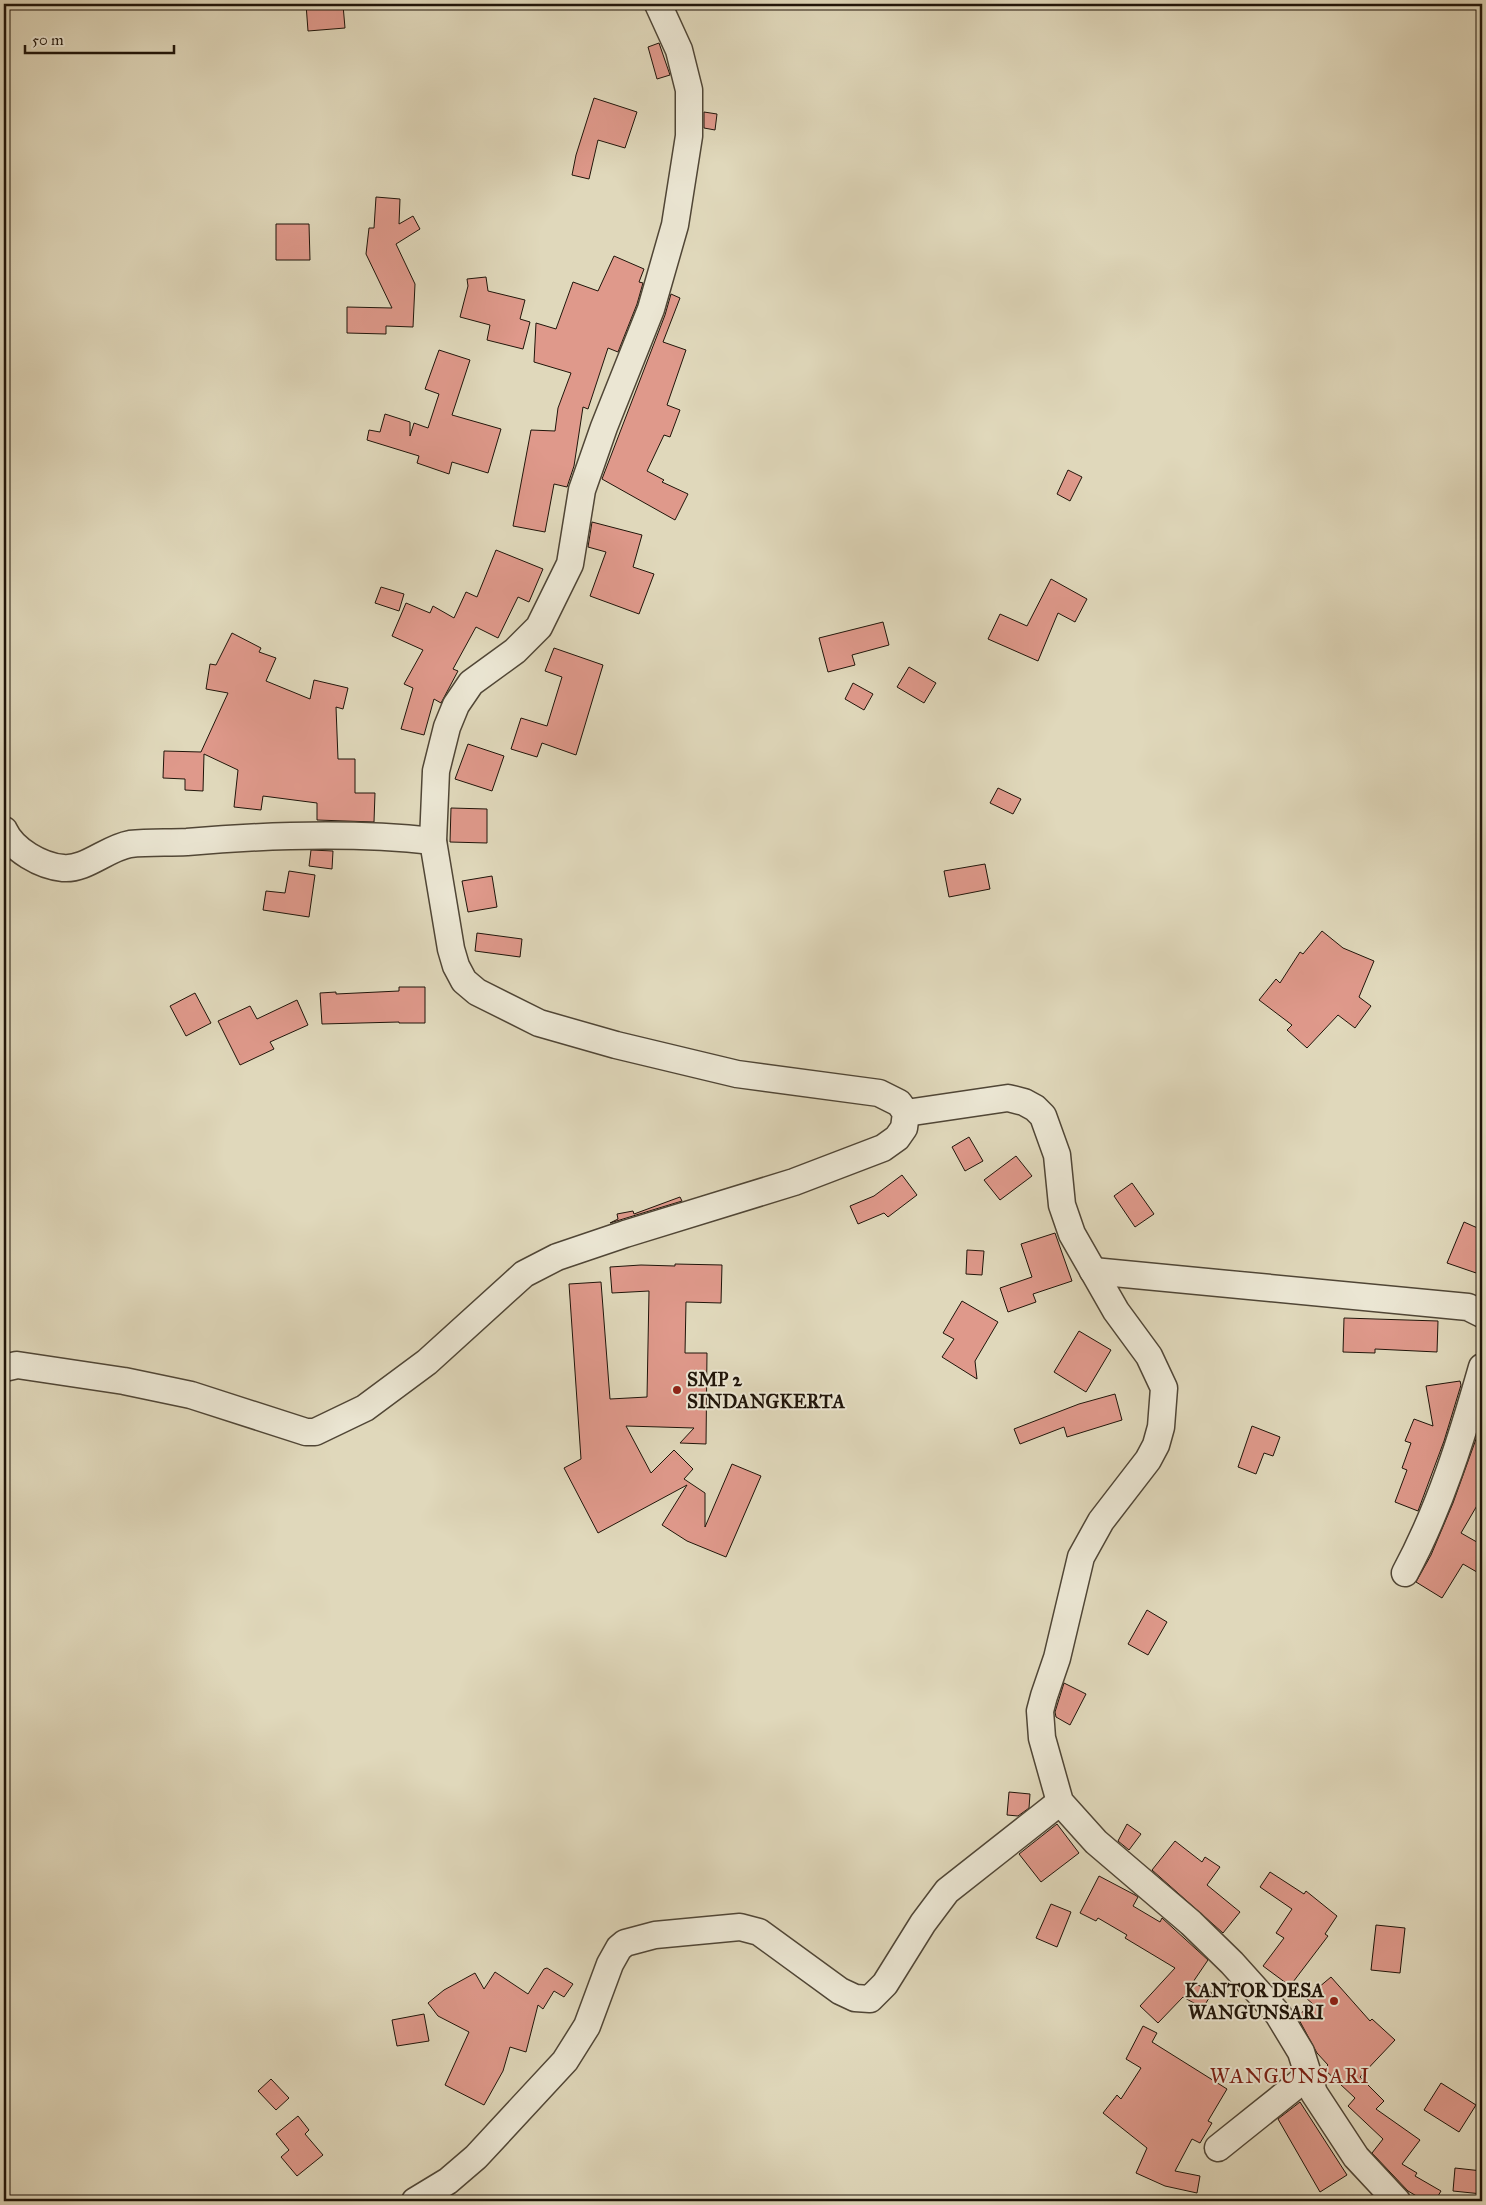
<svg xmlns="http://www.w3.org/2000/svg" width="1486" height="2205" font-family="'IM FELL Great Primer',serif">
  <style>
    .building { fill: #df998b; stroke: #20150a }
    .lines { fill: none; stroke-linecap: round; stroke-linejoin: round }
    .minor-casing { stroke: #504636; stroke-width: 29 }
    .minor { stroke: #ebe6d3; stroke-width: 26 }
    .poi-dot { fill: #8f2418; stroke: #ebe6d3; stroke-width: 2 }
    .labels { text-anchor: middle; stroke-width: 4; stroke-linejoin: round; paint-order: stroke }
    .poi-label { font-size: 19px; font-weight: bold; fill: #20150a; stroke: #ebe6d3; text-anchor: start }
    .quarter-label { font-size: 21px; letter-spacing: 1px; fill: #7a1f14; stroke: #ebe6d3 }
  </style>
  <rect width="100%" height="100%" fill="#e0d8bb"/>
  <filter id="stains"><feTurbulence type="fractalNoise" baseFrequency=".004" numOctaves="4"/><feColorMatrix values="0 0 0 0 .2 0 0 0 0 .09 0 0 0 0 .02 0 0 0 .5 -.17"/></filter>
  <radialGradient id="worn" r=".72"><stop offset=".6" stop-color="#630" stop-opacity="0"/><stop offset="1" stop-color="#630" stop-opacity=".3"/></radialGradient>
  <g class="building">
    <path d="M306,4L343,5L345,28L308,31Z"/>
    <path d="M659,43L670,75L657,79L648,47Z"/>
    <path d="M594,98L637,112L625,148L598,140L589,179L572,175L576,155Z"/>
    <path d="M704,112L717,114L715,130L704,128Z"/>
    <path d="M376,197L400,199L399,224L413,216L420,229L396,244L415,284L413,327L386,326V334L347,333V307L392,308L366,254L369,228H374Z"/>
    <path d="M276,224H309L310,260H276Z"/>
    <path d="M614,256L644,269L639,282L643,283L637,304L618,352L608,348L588,409L583,407L574,466L567,487L554,484L545,532L513,526L531,430L555,431L558,408L571,373L534,362L536,323L556,329L573,282L598,291Z"/>
    <path d="M486,277L488,291L525,300L520,319L530,322L523,349L487,340L490,325L460,317L468,286L467,279Z"/>
    <path d="M671,294L680,298L663,342L686,350L667,405L680,410L670,437L664,435L647,471L664,480L662,482L688,494L675,520L602,479L665,315Z"/>
    <path d="M439,350L470,360L452,415L501,429L488,473L452,462L449,474L417,463L419,456L367,440L369,430L380,432L385,414L410,422V436L414,423L428,428L439,394L425,389Z"/>
    <path d="M1068,470L1082,477L1070,501L1057,494Z"/>
    <path d="M592,522L642,535L633,567L654,574L639,614L590,596L606,552L588,547Z"/>
    <path d="M496,550L543,569L529,602L518,597L498,638L476,627L453,669L458,671L441,703L434,699L424,735L401,729L413,688L404,684L423,650L392,636L406,603L430,613L433,606L454,618L466,592L477,597Z"/>
    <path d="M1051,579L1087,599L1075,622L1058,613L1038,661L988,639L1000,614L1027,626Z"/>
    <path d="M381,587L404,594L399,611L375,603Z"/>
    <path d="M883,622L889,645L852,655L855,665L828,672L819,638Z"/>
    <path d="M232,633L261,648L259,652L276,658L266,681L310,699L314,680L348,688L343,709L336,707L338,759H355V793H375L374,822L317,820V803L263,796L261,810L234,807L238,770L204,754L203,791L185,790V779L163,778L164,751L201,752L228,693L206,689L210,664L216,665Z"/>
    <path d="M554,648L603,665L576,755L542,743L537,757L511,749L521,718L547,726L562,677L545,671Z"/>
    <path d="M909,667L936,683L924,703L897,687Z"/>
    <path d="M853,683L873,694L864,710L845,699Z"/>
    <path d="M468,744L504,756L492,791L455,779Z"/>
    <path d="M998,788L1021,799L1013,814L990,803Z"/>
    <path d="M451,808L487,809V843L450,842Z"/>
    <path d="M311,850L333,851L332,869L309,866Z"/>
    <path d="M985,864L990,889L949,897L944,871Z"/>
    <path d="M289,871L315,875L309,917L263,910L266,891L285,893Z"/>
    <path d="M492,876L497,907L468,912L462,881Z"/>
    <path d="M1322,931L1343,948L1374,961L1359,997L1371,1006L1355,1028L1338,1015L1307,1048L1287,1030L1292,1025L1259,1000L1276,979L1280,983L1300,952L1303,954Z"/>
    <path d="M477,933L522,939L520,957L475,951Z"/>
    <path d="M399,987H425V1023H399V1022L322,1024L320,993L336,992V994L399,991Z"/>
    <path d="M195,993L211,1023L186,1036L170,1006Z"/>
    <path d="M297,1000L308,1025L270,1042L274,1049L240,1065L218,1021L250,1006L257,1019Z"/>
    <path d="M969,1137L983,1161L965,1171L952,1147Z"/>
    <path d="M1016,1156L1032,1176L1000,1200L984,1180Z"/>
    <path d="M902,1175L917,1195L888,1217L884,1213L858,1224L850,1206L874,1196Z"/>
    <path d="M1132,1183L1154,1214L1135,1227L1114,1196Z"/>
    <path d="M680,1197L682,1201L610,1223L618,1219L617,1214L633,1211L634,1214Z"/>
    <path d="M1464,1222L1482,1230V1275L1447,1263Z"/>
    <path d="M1055,1233L1072,1281L1033,1294L1036,1302L1008,1312L1000,1288L1032,1277L1021,1244Z"/>
    <path d="M967,1250L984,1251L982,1275L966,1274Z"/>
    <path d="M675,1264L722,1265L721,1303L686,1302L685,1353H707L706,1444L680,1443L694,1428L626,1426L651,1473L674,1450L693,1469L684,1479L705,1493V1527L732,1464L761,1476L726,1557L687,1541L662,1525L687,1485L598,1533L564,1468L581,1459L569,1284L601,1282L610,1399L647,1397L649,1291L612,1293L610,1267L641,1265L675,1266Z"/>
    <path d="M962,1301L998,1322L975,1361L977,1379L942,1357L954,1339L943,1333Z"/>
    <path d="M1344,1318L1438,1321L1437,1352L1375,1349V1353L1343,1352Z"/>
    <path d="M1079,1331L1111,1350L1086,1392L1054,1372Z"/>
    <path d="M1460,1381L1461,1385L1444,1441L1418,1511L1395,1502L1407,1470L1402,1468L1411,1443L1405,1441L1414,1419L1433,1426L1426,1386Z"/>
    <path d="M1115,1394L1122,1420L1067,1437L1064,1427L1020,1444L1014,1429L1079,1404Z"/>
    <path d="M1252,1426L1280,1437L1273,1456L1264,1453L1256,1474L1238,1467Z"/>
    <path d="M1480,1428L1482,1429V1497L1461,1533L1482,1545V1575L1463,1564L1442,1598L1416,1582L1431,1555L1453,1503Z"/>
    <path d="M1147,1610L1167,1622L1148,1655L1128,1644Z"/>
    <path d="M1064,1683L1086,1694L1070,1725L1056,1717L1055,1712Z"/>
    <path d="M1009,1792L1030,1794L1029,1808L1018,1816L1007,1815Z"/>
    <path d="M1057,1824L1079,1853L1041,1882L1019,1854Z"/>
    <path d="M1127,1824L1141,1834L1129,1850L1118,1841Z"/>
    <path d="M1175,1841L1202,1862L1205,1857L1220,1867L1207,1885L1240,1912L1223,1933L1152,1870Z"/>
    <path d="M1270,1872L1304,1894L1306,1891L1337,1916L1325,1934L1328,1936L1290,1986L1263,1966L1284,1938L1276,1933L1292,1909L1260,1887Z"/>
    <path d="M1099,1876L1135,1895L1138,1897L1133,1906L1160,1922L1162,1918L1208,1960L1193,1982L1212,1993L1203,2008L1183,1997L1158,2023L1140,2006L1175,1968L1125,1938L1127,1935L1098,1918L1096,1921L1080,1913Z"/>
    <path d="M1051,1904L1071,1912L1057,1947L1036,1938Z"/>
    <path d="M1376,1925L1405,1928L1400,1973L1371,1970Z"/>
    <path d="M547,1968L573,1984L564,1997L554,1991L543,2009L538,2005L526,2052L510,2047L503,2071L484,2105L445,2085L469,2032L438,2016L428,2003L444,1990L475,1973L484,1989L495,1972L528,1994L544,1969Z"/>
    <path d="M1331,1977L1370,2021L1372,2019L1395,2040L1360,2077L1384,2101L1376,2109L1420,2140L1402,2164L1417,2173L1415,2176L1441,2191L1435,2201H1425L1408,2191L1372,2153L1383,2139L1348,2106L1355,2098L1324,2069L1328,2065L1317,2053L1297,2016L1313,2004L1306,1998Z"/>
    <path d="M424,2014L429,2041L397,2046L392,2020Z"/>
    <path d="M1143,2026L1157,2033L1152,2042L1227,2089L1208,2121L1212,2123L1200,2143L1192,2139L1175,2171L1200,2176L1197,2193L1165,2186L1136,2173L1147,2148L1103,2113L1117,2095L1121,2099L1141,2068L1126,2059Z"/>
    <path d="M271,2079L289,2098L276,2110L258,2091Z"/>
    <path d="M1441,2083L1476,2105L1459,2132L1424,2110Z"/>
    <path d="M1300,2102L1347,2175L1320,2192L1278,2119Z"/>
    <path d="M298,2116L309,2130L305,2134L323,2155L297,2176L281,2157L289,2150L276,2134Z"/>
    <path d="M1455,2168L1482,2171V2194L1453,2191Z"/>
  </g>
  <g class="lines">
    <g class="minor-casing">
      <g id="minor">
        <path d="M4,830C13,850 41,866 63,868C86,870 107,848 130,844C149,842 168,843 187,842C269,835 351,832 433,841"/>
        <path d="M906,1113L1008,1098L1024,1102L1035,1108L1043,1116L1057,1155L1062,1205L1072,1234L1116,1311L1149,1356L1164,1388L1161,1427L1156,1445L1148,1460L1101,1521L1081,1557L1057,1658L1044,1696L1040,1711L1042,1738L1060,1802L1096,1842L1191,1923L1232,1963L1278,2014L1301,2052L1314,2093L1356,2157L1397,2201"/>
        <path d="M1093,1271L1468,1307L1482,1314"/>
        <path d="M4,1368L17,1365L124,1381L191,1395L306,1432H315L365,1408L427,1362L524,1274L557,1257L625,1234L794,1182L883,1148L897,1138L904,1128L906,1113L899,1103L879,1093L737,1074L616,1045L539,1023L477,992L464,981L456,966L451,949L433,841L436,771L447,727L456,705L471,683L515,651L539,627L570,564L582,490L604,427L651,309L675,225L689,136V90L679,50L658,4"/>
        <path d="M1405,1573C1440,1508 1462,1437 1482,1367"/>
        <path d="M1218,2148L1308,2076"/>
        <path d="M415,2201L448,2181L476,2157L565,2061L587,2026L610,1964L619,1948L625,1943L655,1935L740,1927L759,1932L840,1991L855,1998L870,1999L885,1984L923,1923L947,1891L1060,1802"/>
      </g>
    </g>
    <use href="#minor" class="minor"/>
  </g>
  <g class="poi-dot">
    <circle cx="677" cy="1390" r="5"/>
    <circle cx="1334" cy="2001" r="5"/>
  </g>
  <g class="labels">
    <g class="poi-label">
      <text x="687" y="1386">SMP 2<tspan x="687" dy="22">SINDANGKERTA</tspan></text>
      <text x="1324" y="1997" text-anchor="end">KANTOR DESA<tspan x="1324" dy="22">WANGUNSARI</tspan></text>
    </g>
    <g class="quarter-label">
      <text x="1290" y="2083">WANGUNSARI</text>
    </g>
  </g>
  <rect width="1486" height="2205" fill="none" stroke="#e0d8bb" stroke-width="20"/>
  <rect x="5" y="5" width="1476" height="2195" fill="none" stroke="#20150a" stroke-width="2.5"/>
  <rect x="10" y="10" width="1466" height="2185" fill="none" stroke="#20150a"/>
  <path d="M25 45v8h149v-8" fill="none" stroke="#20150a" stroke-width="2.5"/>
  <text x="32" y="45" font-size="15" fill="#20150a" stroke="#ebe6d3" stroke-width="4" paint-order="stroke">50 m</text>
  <rect width="100%" height="100%" filter="url(#stains)"/>
  <rect width="100%" height="100%" fill="url(#worn)"/>
</svg>
